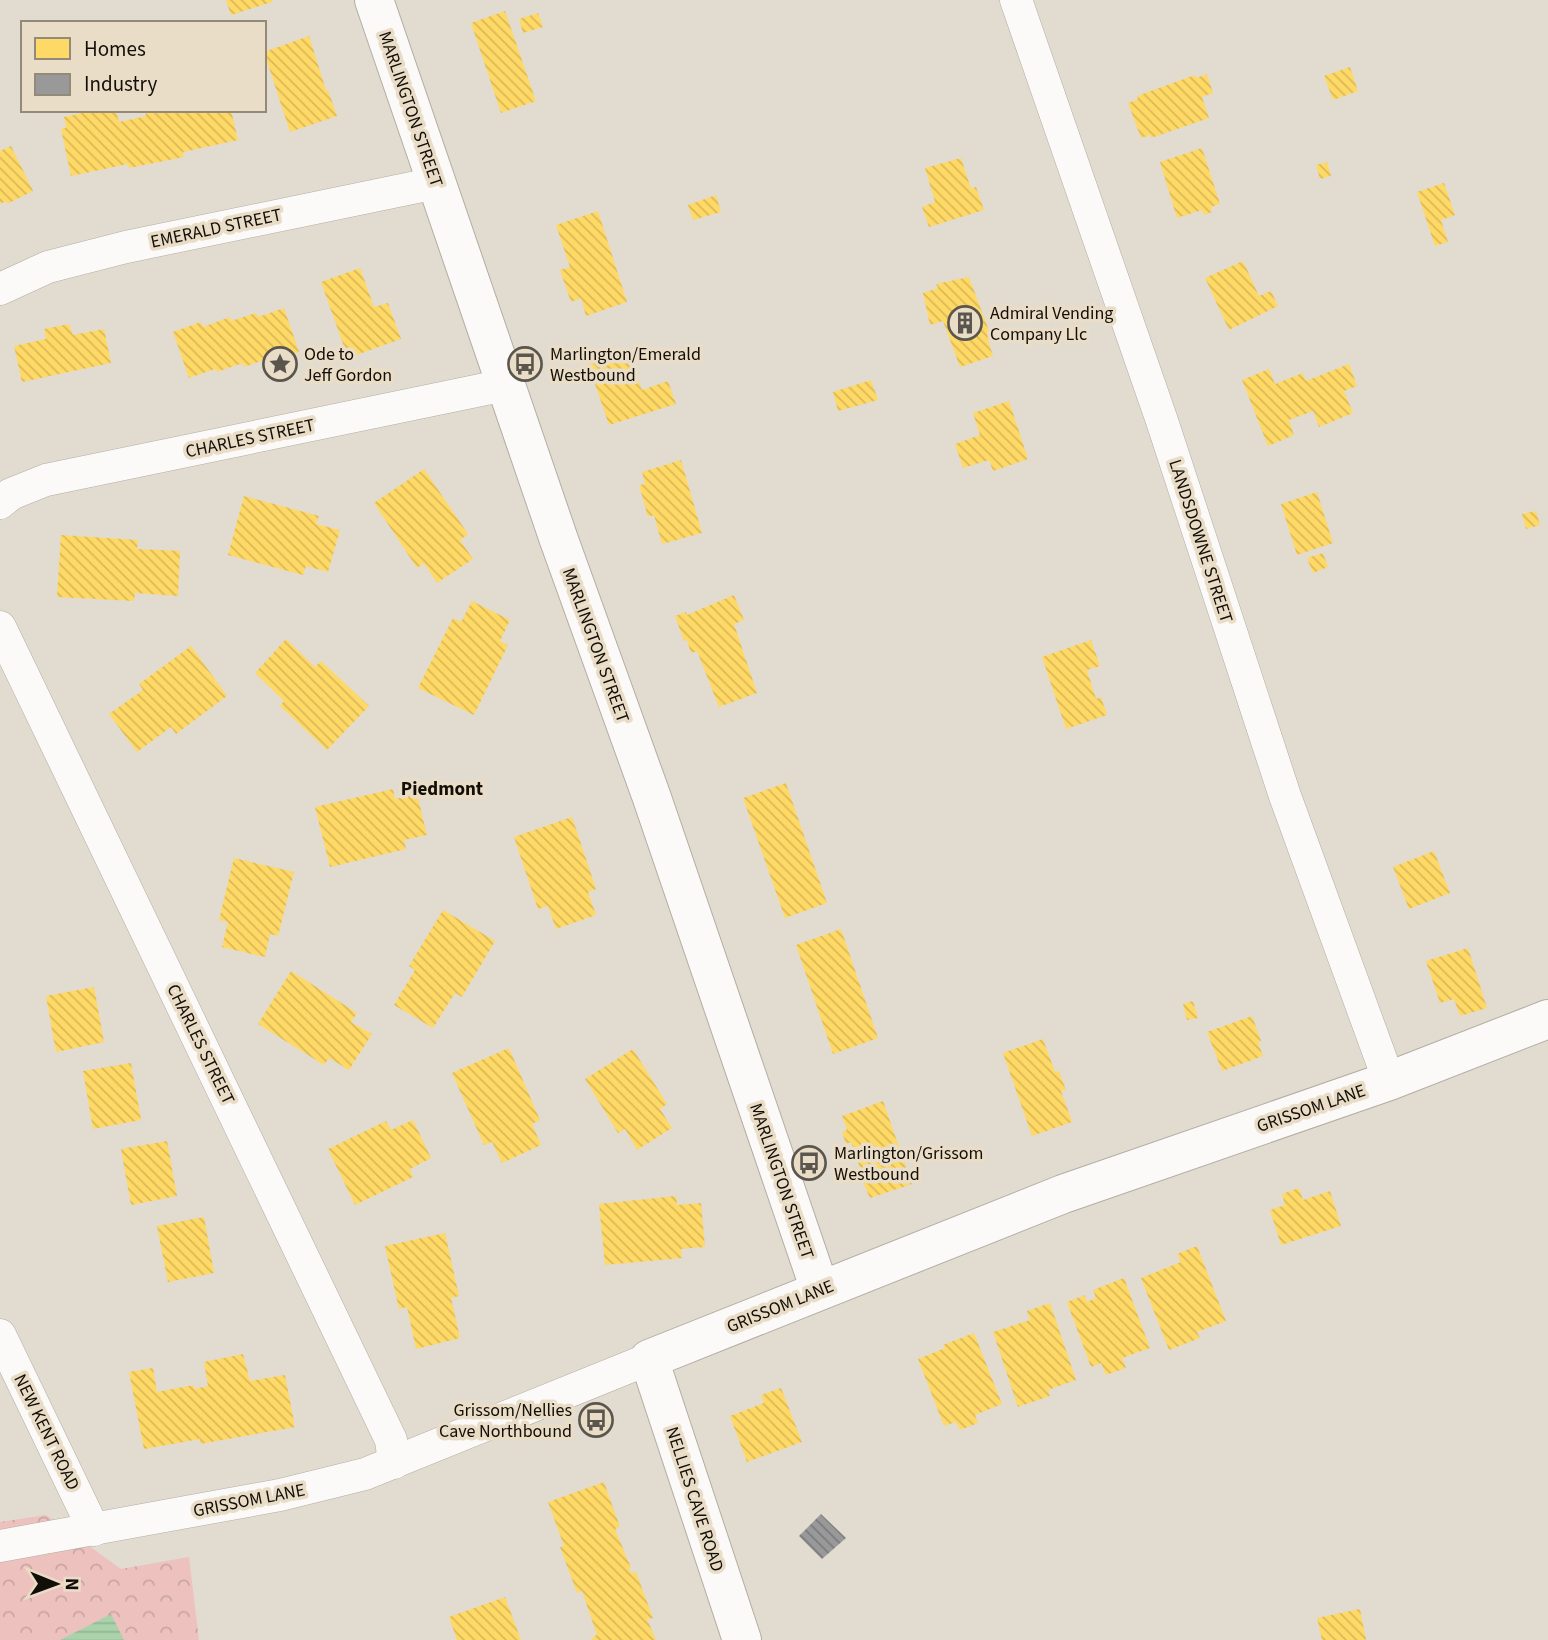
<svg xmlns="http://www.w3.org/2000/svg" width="1548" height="1640" font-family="'Source Sans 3',sans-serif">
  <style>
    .forest { fill: url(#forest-crowns) }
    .water { fill: url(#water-rules) }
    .homes { fill: url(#homes-back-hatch) }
    .industry { fill: url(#industry-back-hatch) }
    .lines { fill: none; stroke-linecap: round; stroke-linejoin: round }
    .minor-casing { stroke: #b3ada4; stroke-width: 33 }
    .tertiary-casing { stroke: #b3ada4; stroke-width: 40 }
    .minor { stroke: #fbfaf8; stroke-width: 32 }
    .tertiary { stroke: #fbfaf8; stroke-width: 38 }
    .labels { text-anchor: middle; stroke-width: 7; stroke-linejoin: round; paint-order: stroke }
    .street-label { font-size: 18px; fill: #130e07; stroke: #eaddc7 }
    .poi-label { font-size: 18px; fill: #130e07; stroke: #eaddc7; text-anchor: start }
    .neighbourhood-label { font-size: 19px; font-weight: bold; fill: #130e07; stroke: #eaddc7 }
  </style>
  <defs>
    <pattern id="forest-crowns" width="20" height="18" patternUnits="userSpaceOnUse" patternTransform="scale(1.75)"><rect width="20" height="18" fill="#edc1be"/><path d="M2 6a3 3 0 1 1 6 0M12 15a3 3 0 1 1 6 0" fill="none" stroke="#caa5a2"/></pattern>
    <pattern id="water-rules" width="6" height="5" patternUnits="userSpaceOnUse" patternTransform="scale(1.75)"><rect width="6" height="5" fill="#abd3ab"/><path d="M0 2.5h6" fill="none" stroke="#92b492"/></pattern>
    <pattern id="homes-back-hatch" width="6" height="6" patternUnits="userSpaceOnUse" patternTransform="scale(1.75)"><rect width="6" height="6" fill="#ffd966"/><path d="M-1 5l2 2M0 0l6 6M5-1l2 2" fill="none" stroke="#dab957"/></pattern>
    <pattern id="industry-back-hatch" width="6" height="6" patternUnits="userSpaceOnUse" patternTransform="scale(1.75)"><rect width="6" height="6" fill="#999"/><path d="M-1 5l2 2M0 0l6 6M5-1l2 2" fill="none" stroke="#7c7b7b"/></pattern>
  </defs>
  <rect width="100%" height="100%" fill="#e2dbcf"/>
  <path class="forest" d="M46,1515L121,1569L189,1557L199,1640H0V1522Z"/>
  <path class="water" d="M111,1614L124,1640H60Z"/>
  <g class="homes">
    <path d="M226,0H272V2L231,15Z"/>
    <path d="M505,11L536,101L501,113L471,23Z"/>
    <path d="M538,13L543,27L523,33L519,19Z"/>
    <path d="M309,36L326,90H328L337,116L290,132L264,52Z"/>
    <path d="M1350,67L1358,91L1333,100L1324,76Z"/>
    <path d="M1207,74L1213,93L1202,97L1209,118L1151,138L1150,135L1141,138L1128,103L1138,99L1137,96L1195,75L1196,78Z"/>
    <path d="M97,110H116L119,122L146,116L145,110H231L238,140L183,152L184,157L129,168L128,164L71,176L61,129L66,128L64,117Z"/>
    <path d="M11,146L33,191L7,204L6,201L0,204V151Z"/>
    <path d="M1202,148L1220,204L1211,207L1212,212L1204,215L1202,210L1177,218L1160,162Z"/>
    <path d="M961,158L971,189L976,187L984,210L929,227L922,207L935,202L925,168Z"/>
    <path d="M1327,162L1331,176L1320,179L1316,165Z"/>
    <path d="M1444,183L1455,215L1441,220L1448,242L1435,246L1417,192Z"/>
    <path d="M716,195L721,212L693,220L688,205Z"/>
    <path d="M598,211L627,302L586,316L581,298L571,302L560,270L570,267L556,225Z"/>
    <path d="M1243,261L1259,296L1271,291L1278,306L1229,330L1205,278Z"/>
    <path d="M360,268L374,307L388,303L401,339L348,358L321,282Z"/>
    <path d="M969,277L992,339L988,340L993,356L960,367L943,321L930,325L923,293L938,288L936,284Z"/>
    <path d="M284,308L299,352L271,362L270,358L244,367L243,363L217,372L215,369L189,378L173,332L201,322L203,327L230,317L231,321L256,313L258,317Z"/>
    <path d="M69,324L73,335L104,329L111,363L22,382L14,346L46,339L44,329Z"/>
    <path d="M625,348L642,390L668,381L676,404L609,425L587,361Z"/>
    <path d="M1349,364L1357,386L1344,391L1353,413L1319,427L1313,411L1289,420L1294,435L1268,446L1242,380L1269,369L1275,384L1303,373L1306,381Z"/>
    <path d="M871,380L878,400L838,411L833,392Z"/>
    <path d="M1009,401L1028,459L993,471L989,460L963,468L955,444L980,435L973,413Z"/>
    <path d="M681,460L702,533L662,544L654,515L648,517L639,485L645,484L642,472Z"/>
    <path d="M424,469L468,534L460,540L473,559L437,583L424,563L417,568L374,503Z"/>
    <path d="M1317,492L1333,543L1297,555L1281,504Z"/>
    <path d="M244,496L319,516L316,524L340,530L328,572L306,566L303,575L228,555Z"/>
    <path d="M1536,511L1540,525L1526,529L1522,514Z"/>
    <path d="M61,535L138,540L137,549L180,551L178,596L135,593L134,601L57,597Z"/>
    <path d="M1323,553L1328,567L1313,573L1307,558Z"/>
    <path d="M734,595L744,620L734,624L757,693L719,707L697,651L691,653L687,640L684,641L675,616L686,612L687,615Z"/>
    <path d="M472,601L510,620L500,641L508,645L474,715L418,688L453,618L461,622Z"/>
    <path d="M286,639L315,667L321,661L369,706L327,750L280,706L284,701L255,673Z"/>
    <path d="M1091,640L1100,666L1087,670L1096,699L1101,697L1107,715L1066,729L1042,657Z"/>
    <path d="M191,646L227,696L176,734L171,727L137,752L109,714L143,690L139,684Z"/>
    <path d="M786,783L827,903L785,918L743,798Z"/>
    <path d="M393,789L395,799L417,794L427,835L404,840L406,849L330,867L315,807Z"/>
    <path d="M572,817L596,889L588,892L596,915L556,929L548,906L538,909L514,837Z"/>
    <path d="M1434,851L1450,893L1409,909L1393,867Z"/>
    <path d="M234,858L294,872L278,936L270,934L265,957L222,947L228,922L219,920Z"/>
    <path d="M443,910L495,941L462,997L455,993L433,1028L394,1005L415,970L409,966Z"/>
    <path d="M841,929L878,1038L833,1054L796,945Z"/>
    <path d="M1468,948L1487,1008L1460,1016L1454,999L1440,1003L1426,961Z"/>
    <path d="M291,971L357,1013L351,1022L372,1034L349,1070L329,1058L324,1065L258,1024Z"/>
    <path d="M94,987L104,1042L56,1052L46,996Z"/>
    <path d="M1193,1001L1198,1018L1187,1020L1183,1004Z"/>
    <path d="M1252,1016L1261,1041L1258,1043L1263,1056L1222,1071L1207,1032Z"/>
    <path d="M1043,1039L1055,1072L1059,1071L1066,1090L1061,1091L1072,1122L1032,1136L1003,1053Z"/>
    <path d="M509,1048L540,1120L532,1124L541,1145L502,1163L492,1142L484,1145L452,1073Z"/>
    <path d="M633,1049L667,1104L660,1109L672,1128L637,1150L625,1129L618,1133L585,1079Z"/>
    <path d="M131,1063L141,1120L93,1129L83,1071Z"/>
    <path d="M883,1101L912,1184L870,1198L863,1182L859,1183L856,1172L861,1171L851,1142L846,1144L842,1132L847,1130L842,1116Z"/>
    <path d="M413,1120L431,1158L410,1169L413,1177L355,1205L328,1149L386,1121L391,1130Z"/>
    <path d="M167,1141L177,1196L131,1205L121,1149Z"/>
    <path d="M1299,1188L1303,1200L1330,1191L1341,1226L1281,1245L1270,1210L1285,1205L1282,1194Z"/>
    <path d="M676,1196L677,1205L701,1203L705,1247L681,1249L682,1258L605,1265L599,1204Z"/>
    <path d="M204,1217L214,1273L168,1282L157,1226Z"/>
    <path d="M445,1233L459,1296L451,1298L460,1338L416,1349L407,1307L399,1309L385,1246Z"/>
    <path d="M1197,1246L1226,1321L1197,1332L1200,1338L1169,1350L1141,1278L1181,1262L1177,1254Z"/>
    <path d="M1124,1278L1150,1348L1122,1358L1126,1368L1106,1375L1101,1363L1091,1367L1067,1302L1085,1295L1087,1302L1096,1298L1093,1290Z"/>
    <path d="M1050,1303L1076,1380L1048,1390L1050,1396L1018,1407L993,1332L1030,1320L1027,1311Z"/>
    <path d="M974,1333L1002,1404L975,1415L978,1423L960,1430L956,1422L944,1426L918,1359L945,1348L943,1345Z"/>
    <path d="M243,1354L250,1381L285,1375L295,1427L200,1444V1439L144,1449L129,1372L153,1368L157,1392L194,1385V1389L208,1386L204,1362Z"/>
    <path d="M781,1388L802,1442L747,1462L730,1416L764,1403L761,1395Z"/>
    <path d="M604,1482L620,1527L615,1529L617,1534L631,1568L629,1569L631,1573L636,1572L653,1618L647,1619L656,1640H592L591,1638L597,1635L582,1591L577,1593L560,1547L564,1546L548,1502Z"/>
    <path d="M505,1597L521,1640H457L449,1617Z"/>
    <path d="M1360,1609L1366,1640H1322L1317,1618Z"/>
  </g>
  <path class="industry" d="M821,1514L846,1538L822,1559L799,1536Z"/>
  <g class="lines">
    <g class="minor-casing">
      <g id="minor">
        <path d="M1016,0L1162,421L1285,796L1389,1081"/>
        <path d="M0,289L48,267L126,247L436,183"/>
        <path d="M0,503L11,494L46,480L505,385"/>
        <path d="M0,627L391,1440L394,1463"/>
        <path d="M0,1335L94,1530"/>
        <path d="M0,1546L280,1495L365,1474L649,1359"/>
      </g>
    </g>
    <g class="tertiary-casing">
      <g id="tertiary">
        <path d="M374,0L559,540L652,798L820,1290"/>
        <path d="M742,1640L649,1359L1063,1194L1389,1081L1548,1019"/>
      </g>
    </g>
    <use href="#minor" class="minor"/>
    <use href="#tertiary" class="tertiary"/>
  </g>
  <defs>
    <g id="building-ring" transform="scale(1.75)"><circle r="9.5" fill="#eaddc7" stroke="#5b564d" stroke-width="1.5"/><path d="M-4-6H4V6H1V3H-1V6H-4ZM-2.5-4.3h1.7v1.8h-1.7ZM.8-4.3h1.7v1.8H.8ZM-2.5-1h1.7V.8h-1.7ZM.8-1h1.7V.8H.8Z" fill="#5b564d"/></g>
    <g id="sight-ring" transform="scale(1.75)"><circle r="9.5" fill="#eaddc7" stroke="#5b564d" stroke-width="1.5"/><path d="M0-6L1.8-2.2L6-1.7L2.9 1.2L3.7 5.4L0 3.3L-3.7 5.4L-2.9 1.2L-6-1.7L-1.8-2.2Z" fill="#5b564d"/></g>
    <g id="bus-ring" transform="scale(1.75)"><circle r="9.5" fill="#eaddc7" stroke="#5b564d" stroke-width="1.5"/><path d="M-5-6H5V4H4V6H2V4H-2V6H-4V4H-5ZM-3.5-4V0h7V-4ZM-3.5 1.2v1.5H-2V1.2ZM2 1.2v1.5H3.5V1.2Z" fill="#5b564d"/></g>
  </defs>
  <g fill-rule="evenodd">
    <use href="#building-ring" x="965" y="323"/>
    <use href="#sight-ring" x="280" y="364"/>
    <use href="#bus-ring" x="525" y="364"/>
    <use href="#bus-ring" x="809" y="1163"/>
    <use href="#bus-ring" x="596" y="1420"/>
  </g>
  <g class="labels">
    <g class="street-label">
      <text transform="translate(411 109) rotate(71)" y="6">MARLINGTON STREET</text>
      <text transform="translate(216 228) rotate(-12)" y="6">EMERALD STREET</text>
      <text transform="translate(250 438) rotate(-12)" y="6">CHARLES STREET</text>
      <text transform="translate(1201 541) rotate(72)" y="6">LANDSDOWNE STREET</text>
      <text transform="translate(596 645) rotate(70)" y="6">MARLINGTON STREET</text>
      <text transform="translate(201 1044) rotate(64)" y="6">CHARLES STREET</text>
      <text transform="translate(1311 1108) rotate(-19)" y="6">GRISSOM LANE</text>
      <text transform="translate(782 1181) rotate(71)" y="6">MARLINGTON STREET</text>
      <text transform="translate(780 1306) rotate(-22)" y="6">GRISSOM LANE</text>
      <text transform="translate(47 1432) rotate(64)" y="6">NEW KENT ROAD</text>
      <text transform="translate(695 1499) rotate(72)" y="6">NELLIES CAVE ROAD</text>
      <text transform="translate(249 1500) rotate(-11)" y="6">GRISSOM LANE</text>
    </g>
    <g class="poi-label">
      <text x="990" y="319">Admiral Vending<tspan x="990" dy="21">Company Llc</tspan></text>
      <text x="304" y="360">Ode to<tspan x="304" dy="21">Jeff Gordon</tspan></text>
      <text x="550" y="360">Marlington/Emerald<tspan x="550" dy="21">Westbound</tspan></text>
      <text x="834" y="1159">Marlington/Grissom<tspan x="834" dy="21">Westbound</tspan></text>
      <text x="572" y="1416" text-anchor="end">Grissom/Nellies<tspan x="572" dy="21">Cave Northbound</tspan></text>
    </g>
    <g class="neighbourhood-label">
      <text x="442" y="795">Piedmont</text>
    </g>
  </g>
  <rect x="21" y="21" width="245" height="91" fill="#eaddc7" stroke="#948a7a" stroke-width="2"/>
  <rect x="35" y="38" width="35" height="21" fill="#ffd966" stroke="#948a7a" stroke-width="2"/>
  <text x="84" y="56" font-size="21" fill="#130e07">Homes</text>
  <rect x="35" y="74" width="35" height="21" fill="#999999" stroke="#948a7a" stroke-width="2"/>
  <text x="84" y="91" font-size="21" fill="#130e07">Industry</text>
  <g transform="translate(56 1584) rotate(91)" stroke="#eaddc7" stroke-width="5" paint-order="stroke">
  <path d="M0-5L12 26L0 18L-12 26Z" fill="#130e07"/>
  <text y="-10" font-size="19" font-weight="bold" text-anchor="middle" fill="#130e07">N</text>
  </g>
</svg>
